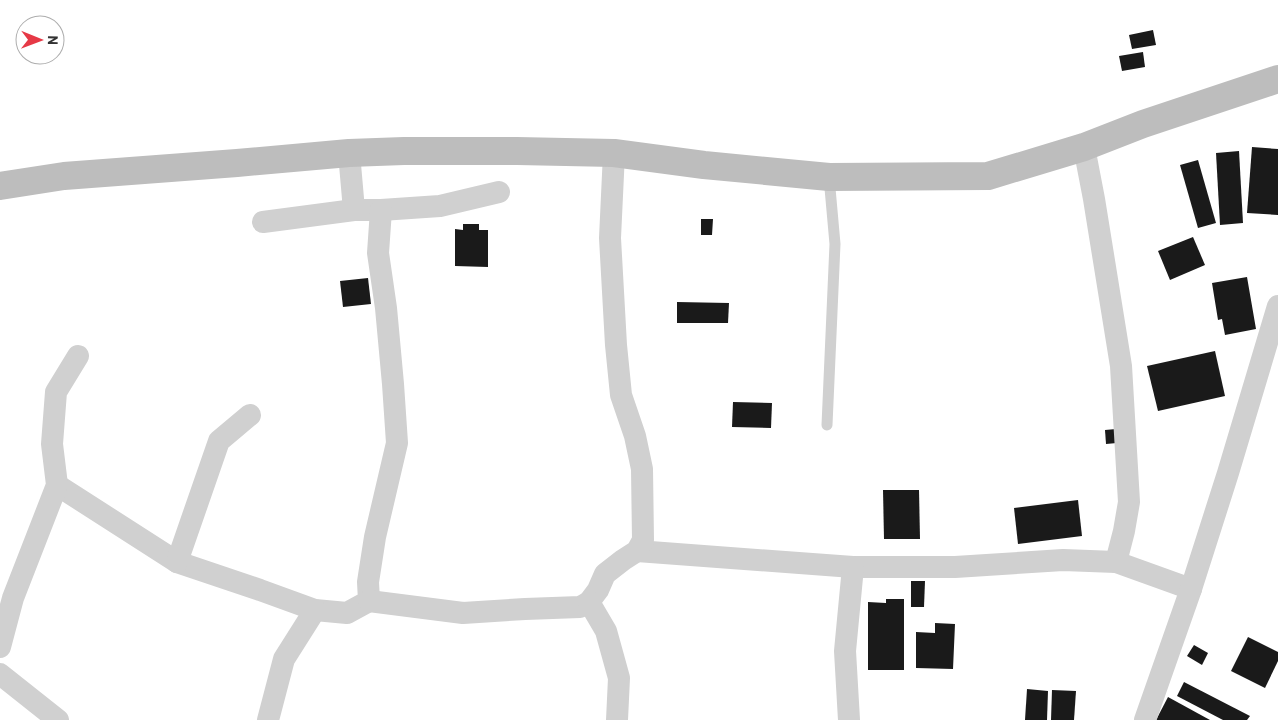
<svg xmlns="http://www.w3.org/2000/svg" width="1278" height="720" font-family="Barlow,sans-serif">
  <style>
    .building { fill: #1a1a1a }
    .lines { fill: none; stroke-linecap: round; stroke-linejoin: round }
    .lane { stroke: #d0d0d0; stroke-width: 11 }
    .street { stroke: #d0d0d0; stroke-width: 22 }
    .secondary { stroke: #bdbdbd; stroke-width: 28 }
  </style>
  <rect width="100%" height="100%" fill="#fff"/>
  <g class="building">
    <path d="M1153,30L1156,45L1132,49L1129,35Z"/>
    <path d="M1143,52L1145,67L1122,71L1119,56Z"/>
    <path d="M1252,147L1278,149V215L1247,213Z"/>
    <path d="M1239,151L1243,223L1220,225L1216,153Z"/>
    <path d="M1198,160L1216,223L1198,228L1180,165Z"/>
    <path d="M701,219H713L712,235H701Z"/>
    <path d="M463,224H479V230H488V267L455,266V229L463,230Z"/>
    <path d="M1193,237L1205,265L1170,280L1158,251Z"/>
    <path d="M1247,277L1256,329L1225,335L1222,319L1218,320L1212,283Z"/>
    <path d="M368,278L371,304L343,307L340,281Z"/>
    <path d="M677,302L729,303L728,323H677Z"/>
    <path d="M1215,351L1225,396L1158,411L1147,366Z"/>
    <path d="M733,402L772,403L771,428L732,427Z"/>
    <path d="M1116,429L1117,443L1106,444L1105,430Z"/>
    <path d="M883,490H919L920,539H884Z"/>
    <path d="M1078,500L1082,536L1018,544L1014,508Z"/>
    <path d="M911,581H925L924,607H911Z"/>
    <path d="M886,599H904V670H868V602L886,603Z"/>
    <path d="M935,623L955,624L953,669L916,668V632L935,633Z"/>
    <path d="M1248,637L1278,652V661L1265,688L1231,671Z"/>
    <path d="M1194,645L1208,653L1202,665L1187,656Z"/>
    <path d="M1184,682L1250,716L1247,720H1223L1177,696Z"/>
    <path d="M1027,689L1048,691L1047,720H1025Z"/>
    <path d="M1052,690L1076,691L1074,720H1051Z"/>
    <path d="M1168,697L1210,720H1156Z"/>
  </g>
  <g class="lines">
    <path class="lane" d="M827,425L835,244L829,177"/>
    <g class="street">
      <path d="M1084,147L1094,199L1121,366L1129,502L1124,531L1116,562"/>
      <path d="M349,153L354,210"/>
      <path d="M263,222L354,210H381L440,206L499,192"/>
      <path d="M57,485L177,562L260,590L315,610L347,613L369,601L368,582L375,537L397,443L393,384L386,308L378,253L381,210"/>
      <path d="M637,551L853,567H955L1063,560L1116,562L1191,589"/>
      <path d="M177,562L219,441L250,415"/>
      <path d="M369,601L463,613L525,609L580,607L589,602L598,590L605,574L623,560L637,551L643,540L642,469L635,436L621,395L616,345L610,238L614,153"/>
      <path d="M589,602L606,631L619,678L617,720"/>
      <path d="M0,647L13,598L57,485L52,444L56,392L78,356"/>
      <path d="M0,674L58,720"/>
      <path d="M268,720L284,659L315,610"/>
      <path d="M849,720L845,651L853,567"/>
      <path d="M1145,720L1191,589L1228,473L1278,306"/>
    </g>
    <path class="secondary" d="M0,186L64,176L237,163L349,153L404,151H517L614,153L704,165L829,177L988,176L1084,147L1143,124L1278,79"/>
  </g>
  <g transform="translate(40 40) rotate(91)"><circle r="24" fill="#ffffff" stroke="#adadad"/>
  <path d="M0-4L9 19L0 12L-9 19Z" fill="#e63946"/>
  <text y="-8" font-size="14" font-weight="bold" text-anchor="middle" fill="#333333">N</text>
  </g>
</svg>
